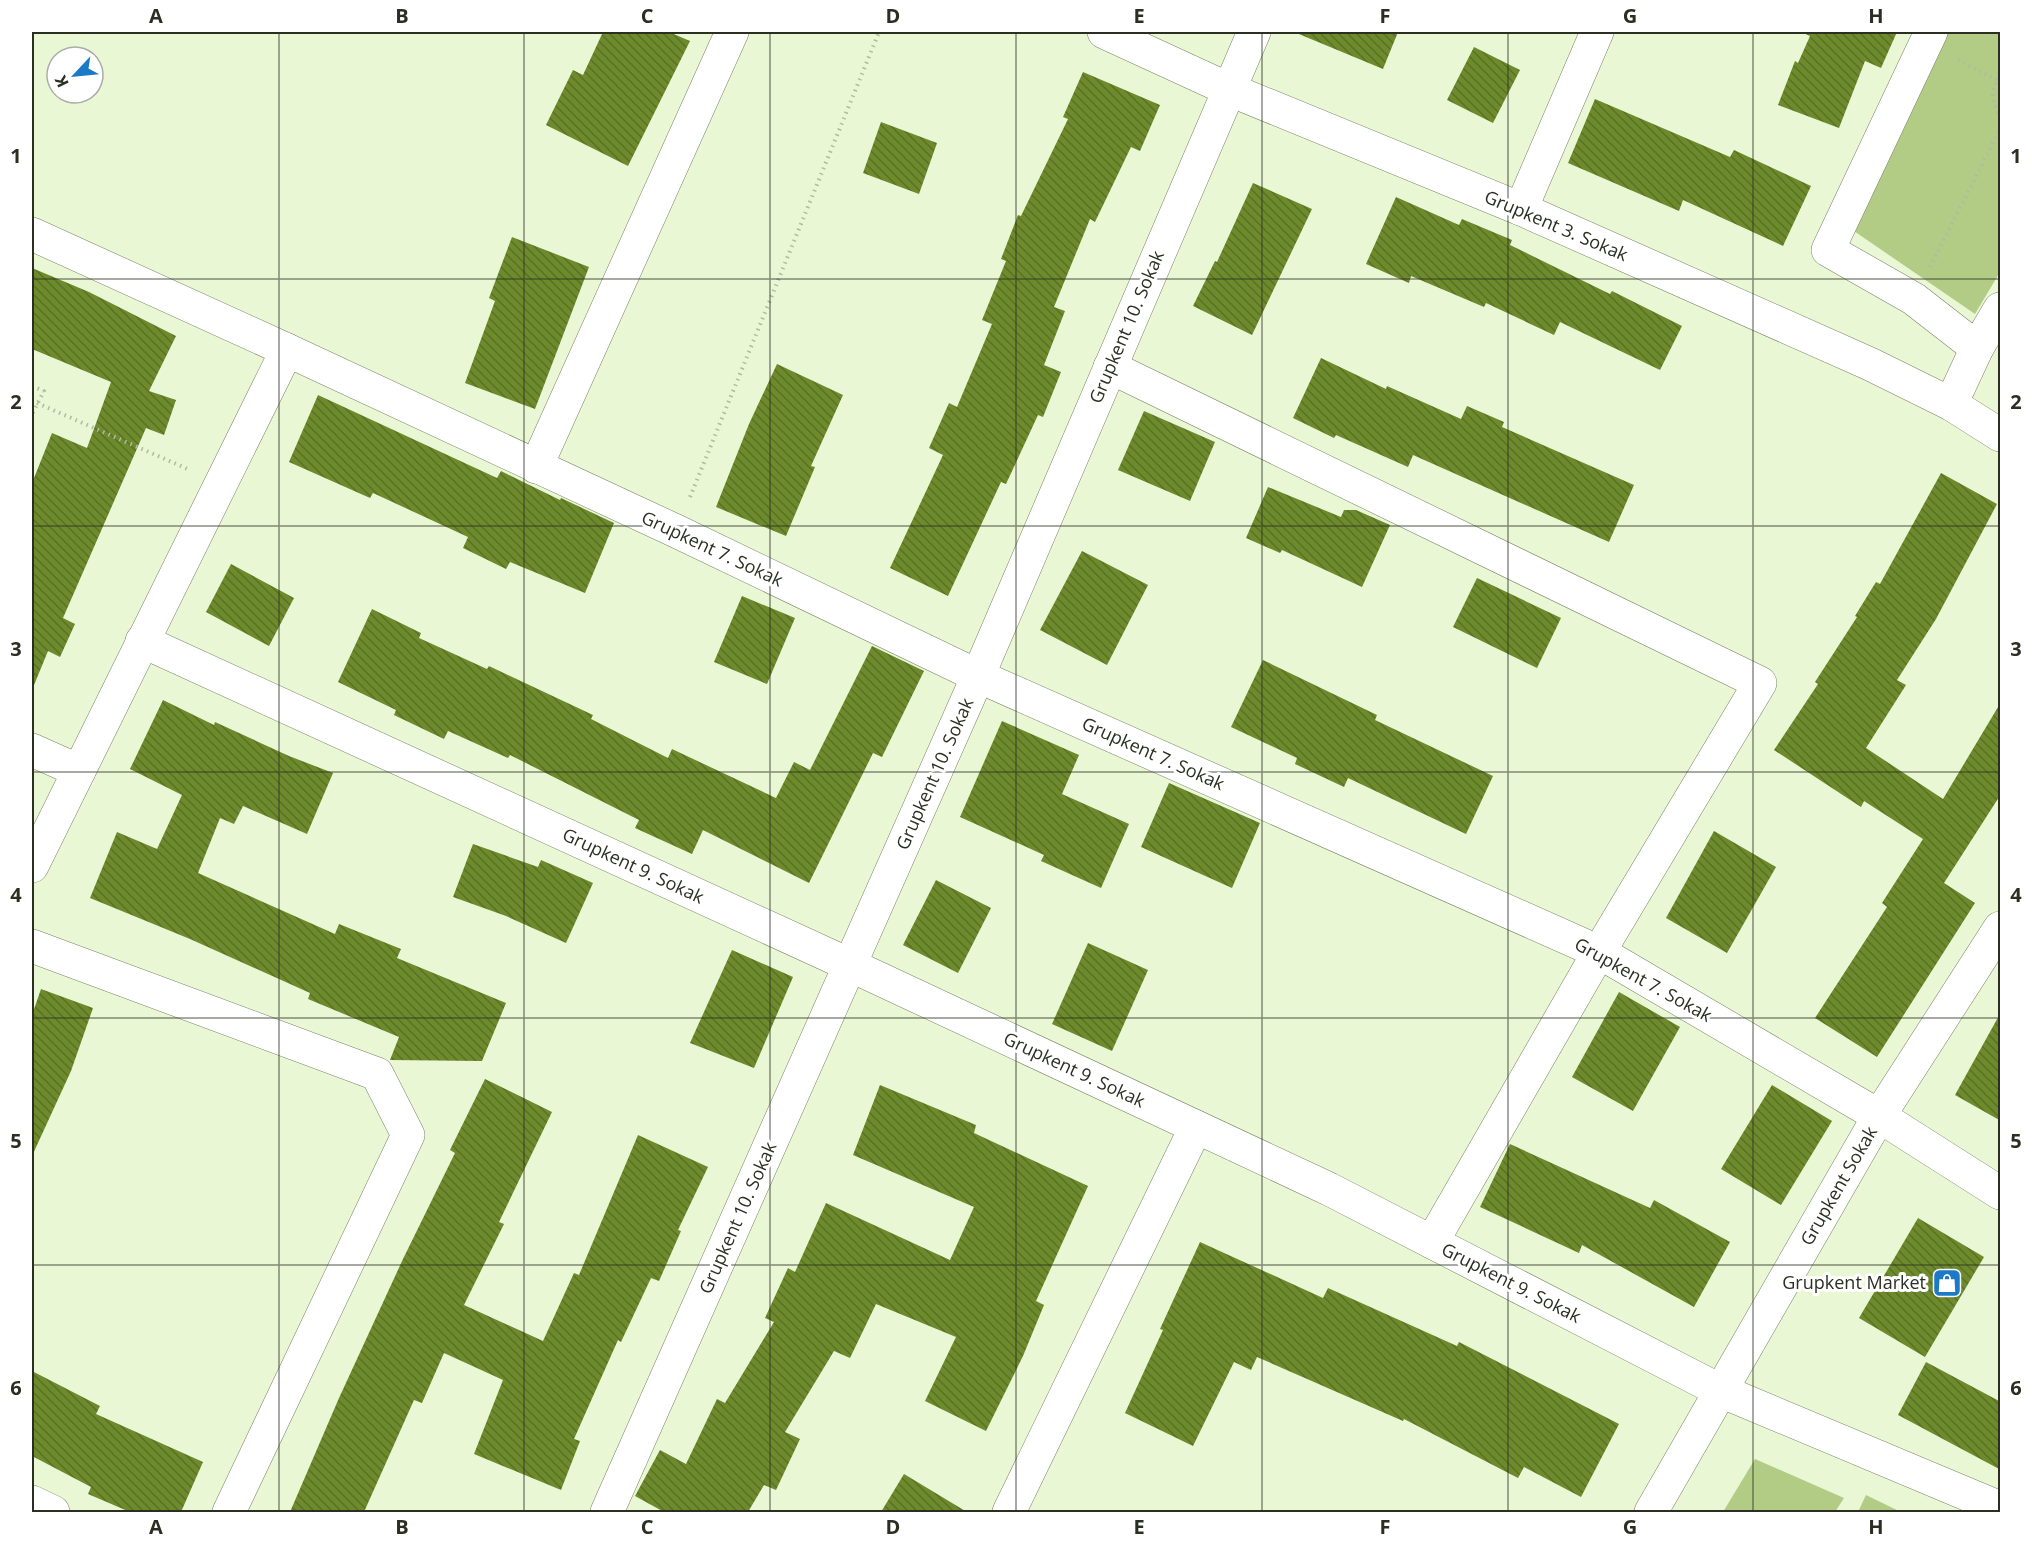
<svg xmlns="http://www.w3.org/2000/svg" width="2032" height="1544" font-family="'Open Sans',sans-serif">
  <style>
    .green { fill: #b2cc85 }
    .building { fill: url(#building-back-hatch) }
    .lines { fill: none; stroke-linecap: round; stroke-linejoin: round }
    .minor-casing { stroke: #798566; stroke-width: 34 }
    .path { stroke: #b0bb9f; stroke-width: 4; stroke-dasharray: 1.5 4.5; stroke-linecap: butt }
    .minor { stroke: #fff; stroke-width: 33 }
    .grid { fill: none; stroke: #2a2f22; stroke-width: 1.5; stroke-opacity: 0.55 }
    .labels { text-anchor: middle; stroke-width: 6; stroke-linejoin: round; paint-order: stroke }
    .street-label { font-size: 18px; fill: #2a2f22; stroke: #fff }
    .poi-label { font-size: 18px; fill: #2a2f22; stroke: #fff; text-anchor: end }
    .neatline { fill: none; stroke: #2a2f22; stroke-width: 2 }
    .grid-label { font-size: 20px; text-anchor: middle; font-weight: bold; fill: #2a2f22 }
  </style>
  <defs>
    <pattern id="building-back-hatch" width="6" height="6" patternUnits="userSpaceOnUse" patternTransform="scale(1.5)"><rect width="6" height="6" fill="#6d8a2c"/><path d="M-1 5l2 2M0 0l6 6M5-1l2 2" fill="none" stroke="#5a7125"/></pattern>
  </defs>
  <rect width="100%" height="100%" fill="#eaf7d5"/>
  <g class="green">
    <path d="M1949,32H2000V272L1975,314L1851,229Z"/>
    <path d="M1755,1459L1844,1498L1835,1512H1723Z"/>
    <path d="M1866,1495L1901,1512H1858Z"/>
  </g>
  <g class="building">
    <path d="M603,32H669L690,41L628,166L546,125L573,70L583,75Z"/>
    <path d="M1294,32H1398L1383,69Z"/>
    <path d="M1801,32H1897L1881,68L1865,61L1839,128L1778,105L1795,61L1798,63L1810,36Z"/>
    <path d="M1474,47L1520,70L1493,123L1447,100Z"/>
    <path d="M1083,72L1160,105L1140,151L1131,147L1095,222L1090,219L1054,307L1065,311L1044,365L1061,372L1043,417L1038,415L1006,484L1001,482L948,596L890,568L943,455L929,448L949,403L957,407L992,324L982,320L1006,261L1001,259L1018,215L1021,216L1068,119L1063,117Z"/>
    <path d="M1595,99L1730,157L1734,150L1811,186L1783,246L1683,200L1679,211L1568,163Z"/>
    <path d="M881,122L937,143L919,194L863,173Z"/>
    <path d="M1253,183L1312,209L1252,335L1193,306L1215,261L1217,262Z"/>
    <path d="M1396,197L1459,225L1462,219L1512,240L1510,245L1610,294L1612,291L1682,326L1660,370L1560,322L1554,335L1486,303L1484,307L1411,276L1409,283L1366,264Z"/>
    <path d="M512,237L589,267L535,409L465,383L495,301L489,298Z"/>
    <path d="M32,268L89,292L176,336L149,391L176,400L164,435L146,428L63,618L75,624L60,657L48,651L32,690V483L52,433L87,448L111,382L32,349Z"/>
    <path d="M1321,358L1386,389L1387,386L1461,419L1467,406L1504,422L1502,427L1634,485L1609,542L1413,455L1408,467L1336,435L1334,438L1293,418Z"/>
    <path d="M777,364L843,395L811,466L815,467L786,536L716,507L749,424Z"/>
    <path d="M318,395L497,478L501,471L560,500L561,498L614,523L585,593L510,562L506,569L463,548L468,537L373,493L370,498L289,462Z"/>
    <path d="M1144,411L1215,442L1190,501L1118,470Z"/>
    <path d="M1941,473L1997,504L1936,619L1897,680L1906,685L1866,748L1943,799L2001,702V794L1944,883L1975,903L1877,1057L1815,1018L1887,907L1882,903L1923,839L1864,801L1861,807L1774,750L1818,684L1815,682L1857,617L1855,616L1876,582L1880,584Z"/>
    <path d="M1268,487L1341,517L1344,510H1356L1390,525L1362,587L1282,550L1280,553L1246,538Z"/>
    <path d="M1082,551L1148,585L1107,665L1040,630Z"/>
    <path d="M231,564L294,598L269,646L206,612Z"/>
    <path d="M1477,578L1561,618L1537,668L1453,627Z"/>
    <path d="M742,596L795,618L767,684L714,662Z"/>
    <path d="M372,609L421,633L419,638L487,669L489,666L593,715L591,719L668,758L672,749L776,798L794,762L810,770L872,646L924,671L882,757L873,753L809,883L703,830L692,854L635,828L639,820L510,755L508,758L448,731L444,739L394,715L396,710L338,682Z"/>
    <path d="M1263,660L1377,715L1375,720L1493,776L1466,834L1348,778L1344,787L1295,764L1297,758L1231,727Z"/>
    <path d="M163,700L214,725L215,722L289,756L333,773L307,834L243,806L234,824L220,818L198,873L335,934L339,924L401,949L397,958L506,1003L482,1061L390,1060L399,1037L308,999L310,993L190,939L90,898L117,832L157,849L182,795L130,769Z"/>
    <path d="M1002,721L1079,755L1062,794L1129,824L1101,888L1041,861L1044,855L960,817Z"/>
    <path d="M1169,783L1260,823L1232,888L1141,847Z"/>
    <path d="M1714,831L1776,867L1727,953L1666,918Z"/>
    <path d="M473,844L538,867L541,860L593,883L566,943L506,916L453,897Z"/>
    <path d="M936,880L991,908L958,973L903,945Z"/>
    <path d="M1088,943L1148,970L1112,1051L1052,1024Z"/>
    <path d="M732,950L793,977L754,1068L690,1043Z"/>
    <path d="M41,989L93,1008L71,1071L32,1156V1015Z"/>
    <path d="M1619,992L1680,1027L1633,1111L1572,1077Z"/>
    <path d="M2001,1012V1121L1955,1095Z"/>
    <path d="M485,1079L552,1112L499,1222L504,1224L464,1305L543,1341L574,1273L579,1275L638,1135L708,1167L678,1230L681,1231L659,1281L651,1278L621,1342L618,1340L574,1439L580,1441L561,1490L474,1454L503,1380L444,1353L422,1403L414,1400L364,1512H290L339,1398L403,1259L455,1153L450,1150Z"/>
    <path d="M880,1085L976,1125L974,1133L1088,1186L1036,1301L1044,1305L1023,1356L986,1431L925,1401L956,1337L876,1304L850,1358L834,1351L785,1432L800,1439L776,1490L764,1485L748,1512H664L635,1496L660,1450L686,1464L717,1399L725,1403L774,1322L765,1318L788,1268L795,1272L826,1203L950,1260L974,1207L853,1155Z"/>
    <path d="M1772,1085L1832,1121L1781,1205L1721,1169Z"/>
    <path d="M1510,1144L1650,1208L1654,1200L1730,1242L1694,1307L1582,1245L1579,1253L1480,1207Z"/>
    <path d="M1918,1218L1984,1257L1925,1357L1859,1318Z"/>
    <path d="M1200,1242L1323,1298L1328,1288L1457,1346L1459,1342L1619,1424L1581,1497L1524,1467L1518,1478L1404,1419L1403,1421L1257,1357L1251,1370L1234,1362L1193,1446L1125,1413L1163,1330L1160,1329Z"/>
    <path d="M1926,1362L2001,1402V1470L1898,1415Z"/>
    <path d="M32,1371L100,1406L96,1414L203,1462L181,1512H130L88,1494L91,1487L32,1456Z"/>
    <path d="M904,1474L967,1512H881Z"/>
  </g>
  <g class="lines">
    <g class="minor-casing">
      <g id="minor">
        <path d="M1104,32L1228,89L1521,209L1870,364L1951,404L2000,435"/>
        <path d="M1931,32L1828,250L1914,299L1977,348"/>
        <path d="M1521,209L1597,32"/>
        <path d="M32,234L287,350L676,531L978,676L1599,952L1879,1116L2000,1193"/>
        <path d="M1110,367L1760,683L1599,952L1432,1242"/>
        <path d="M1951,404L1977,348L2000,309"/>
        <path d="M536,467L732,32"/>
        <path d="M142,641L850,965L1329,1189L1721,1391L2000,1508"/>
        <path d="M32,750L79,771"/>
        <path d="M32,866L287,350"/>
        <path d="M32,946L377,1074L408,1135L229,1512"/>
        <path d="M32,1502L53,1512"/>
        <path d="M607,1512L978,676L1254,32"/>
        <path d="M1009,1512L1196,1127"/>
        <path d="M1651,1512L1879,1116L2000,928"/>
      </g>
    </g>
    <g class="path">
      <path d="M1958,60L1998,80"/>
      <path d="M2000,78C1990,89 1991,103 2000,115"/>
      <path d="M1930,267L2000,129"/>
      <path d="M32,386L44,391L32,414"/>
      <path d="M37,403L190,470"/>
      <path d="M690,497L879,32"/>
    </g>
    <use href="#minor" class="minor"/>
  </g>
  <path class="grid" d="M279,32V1512M524,32V1512M770,32V1512M1016,32V1512M1262,32V1512M1508,32V1512M1753,32V1512M32,279H2000M32,526H2000M32,772H2000M32,1018H2000M32,1265H2000"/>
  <defs>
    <g id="shop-square" transform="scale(1.5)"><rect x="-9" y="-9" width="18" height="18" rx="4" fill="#1b79c5" stroke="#fff"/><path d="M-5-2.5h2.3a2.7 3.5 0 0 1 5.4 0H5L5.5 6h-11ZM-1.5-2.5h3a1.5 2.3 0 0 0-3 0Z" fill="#fff"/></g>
  </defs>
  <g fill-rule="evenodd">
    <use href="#shop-square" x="1947" y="1283"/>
  </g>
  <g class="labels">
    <g class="street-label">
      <text transform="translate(1556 226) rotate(23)" y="6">Grupkent 3. Sokak</text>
      <text transform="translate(1127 327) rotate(-67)" y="6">Grupkent 10. Sokak</text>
      <text transform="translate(712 549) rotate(25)" y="6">Grupkent 7. Sokak</text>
      <text transform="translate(1153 754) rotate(24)" y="6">Grupkent 7. Sokak</text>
      <text transform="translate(935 774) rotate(-66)" y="6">Grupkent 10. Sokak</text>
      <text transform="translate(633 866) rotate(25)" y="6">Grupkent 9. Sokak</text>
      <text transform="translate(1643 980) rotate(29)" y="6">Grupkent 7. Sokak</text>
      <text transform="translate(1074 1070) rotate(25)" y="6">Grupkent 9. Sokak</text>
      <text transform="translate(1839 1186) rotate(-60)" y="6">Grupkent Sokak</text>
      <text transform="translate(738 1218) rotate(-66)" y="6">Grupkent 10. Sokak</text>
      <text transform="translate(1511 1283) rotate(27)" y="6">Grupkent 9. Sokak</text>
    </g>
    <g class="poi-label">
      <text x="1926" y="1289">Grupkent Market</text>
    </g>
  </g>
  <rect width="2032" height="1544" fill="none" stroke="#ffffff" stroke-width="66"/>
  <g transform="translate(75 75) rotate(244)"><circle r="28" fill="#ffffff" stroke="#aaaca7" stroke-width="1.5"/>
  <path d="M0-4.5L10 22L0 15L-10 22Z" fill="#1b79c5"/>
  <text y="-9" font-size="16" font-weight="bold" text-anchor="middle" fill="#2a2f22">K</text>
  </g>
  <rect x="33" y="33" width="1966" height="1478" class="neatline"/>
  <g class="grid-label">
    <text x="156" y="23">A</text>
    <text x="402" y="23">B</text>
    <text x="647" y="23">C</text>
    <text x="893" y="23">D</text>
    <text x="1139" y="23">E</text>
    <text x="1385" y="23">F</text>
    <text x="1630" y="23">G</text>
    <text x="1876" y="23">H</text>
    <text x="16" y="163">1</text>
    <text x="2016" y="163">1</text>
    <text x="16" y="409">2</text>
    <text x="2016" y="409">2</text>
    <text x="16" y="656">3</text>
    <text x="2016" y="656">3</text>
    <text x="16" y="902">4</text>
    <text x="2016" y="902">4</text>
    <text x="16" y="1148">5</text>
    <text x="2016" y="1148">5</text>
    <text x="16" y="1395">6</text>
    <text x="2016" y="1395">6</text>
    <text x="156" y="1534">A</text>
    <text x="402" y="1534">B</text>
    <text x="647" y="1534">C</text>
    <text x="893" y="1534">D</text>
    <text x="1139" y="1534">E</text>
    <text x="1385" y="1534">F</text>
    <text x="1630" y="1534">G</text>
    <text x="1876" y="1534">H</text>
  </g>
</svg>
